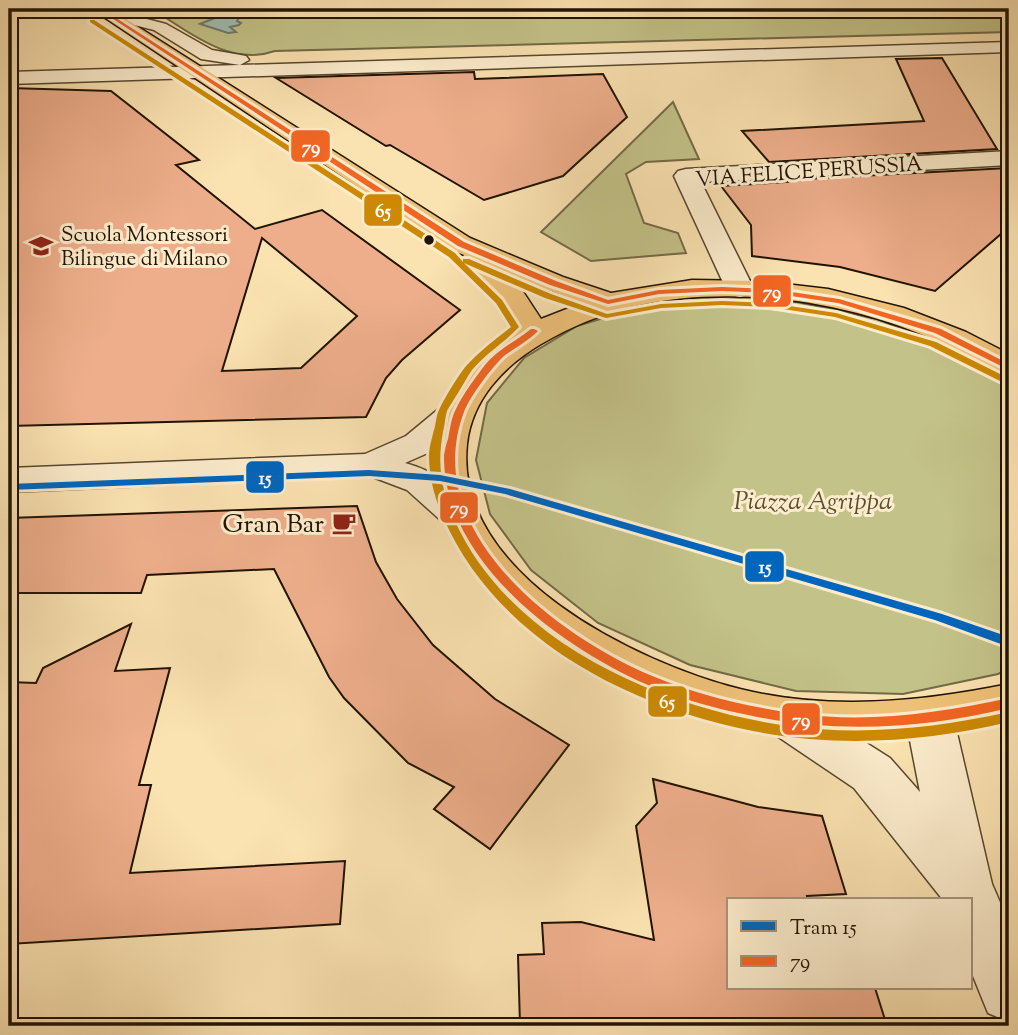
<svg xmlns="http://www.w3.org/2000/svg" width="1018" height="1035" font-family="'Sorts Mill Goudy',serif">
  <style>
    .green { fill: #c3c288; stroke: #726a46; stroke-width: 2 }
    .water { fill: #a0bdb2; stroke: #6d796c; stroke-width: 2 }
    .building { fill: #eeae8b; stroke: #201303; stroke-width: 2; fill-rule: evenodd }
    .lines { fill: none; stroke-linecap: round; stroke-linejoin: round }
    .minor-casing { stroke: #57472e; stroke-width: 3 }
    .major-casing { stroke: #201303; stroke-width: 3 }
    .minor { fill: #fceccc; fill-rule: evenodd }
    .major { fill: #eec178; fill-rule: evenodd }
    .bus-1-casing { stroke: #fceccc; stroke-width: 6 }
    .bus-2-casing { stroke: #fceccc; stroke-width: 6 }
    .bus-1 { fill: #f26522; fill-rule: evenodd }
    .bus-2 { fill: #cc8901; fill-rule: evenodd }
    .tram-1-casing { stroke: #fceccc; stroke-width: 6 }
    .tram-1 { fill: #0065bd; fill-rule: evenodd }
    .bus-dot { fill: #201303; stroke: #fceccc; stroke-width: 2.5 }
    .labels { text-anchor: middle; stroke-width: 6; stroke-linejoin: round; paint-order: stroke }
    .far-street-label { font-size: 21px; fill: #201303; stroke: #fceccc }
    .far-poi-label { font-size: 21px; fill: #201303; stroke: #fceccc; text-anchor: start }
    .park-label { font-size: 26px; font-style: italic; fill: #595032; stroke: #fceccc }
    .poi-label { font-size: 26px; fill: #201303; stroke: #fceccc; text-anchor: end }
    .line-badge { stroke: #fceccc; stroke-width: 2.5 }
    .badge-label { font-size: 19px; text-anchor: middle; font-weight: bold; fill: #fff }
  </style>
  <rect width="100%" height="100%" fill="#fbe2b1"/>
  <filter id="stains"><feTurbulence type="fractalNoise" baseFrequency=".00286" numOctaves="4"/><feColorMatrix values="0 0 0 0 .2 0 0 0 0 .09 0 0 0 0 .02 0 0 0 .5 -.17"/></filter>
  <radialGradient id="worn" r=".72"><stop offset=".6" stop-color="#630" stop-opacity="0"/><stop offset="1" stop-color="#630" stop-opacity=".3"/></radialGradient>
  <g class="green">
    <path d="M152,9H1009V32L275,51C229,67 188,31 152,9Z"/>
    <path d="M673,102L699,159L646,162L626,174L644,223L678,233L686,253L591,261L541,232Z"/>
    <path d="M717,298L797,302L877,319L955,349L1009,382V668L998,674L903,694L796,691L690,665L598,623L531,570L490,514L476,460L487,403L524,358L577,326L643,306Z"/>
  </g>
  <path class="water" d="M245,9L237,21L241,23L239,25L230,27L236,32L228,33L200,24L215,18L187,10Z"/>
  <g class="building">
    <path d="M942,58L997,149L769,162L742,131L924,121L896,59Z"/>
    <path d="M474,72L475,79L603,74L627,117L563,176L484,200L390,145L386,146L276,78Z"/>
    <path d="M9,88L111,91L199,160L176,165L255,229L322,210L460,310L402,360L386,378L366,417L9,426ZM262,238L357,316L301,368L222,371Z"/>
    <path d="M1008,168L1009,227L935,291L840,267L752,256L751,225L721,186L787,182L785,180Z"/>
    <path d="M357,506L376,562L397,599L433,645L495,699L569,745L490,849L434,809L454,787L408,763L344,698L329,677L274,569L147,575L141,593H9V518Z"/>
    <path d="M131,624L115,671L170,668L139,785H151L130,873L345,861L340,924L9,944V682L36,683L43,668Z"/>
    <path d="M653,779L758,807L822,816L846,894L807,896L808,900H729V988H875L887,1026H589V1022L520,1025L518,955L544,954L542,923L581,922L654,940L636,826L657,803Z"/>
  </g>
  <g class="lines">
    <g class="minor-casing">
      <g id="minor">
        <path d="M108,9L166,24L212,50L246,56L249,60L240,65L201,59L154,30L102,17L100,14L102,11Z"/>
        <path d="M1009,42V52L9,84V72Z"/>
        <path d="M1009,151V165L701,182L754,289L750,295L740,297L730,295L726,289L674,176L678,171L686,169Z"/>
        <path d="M459,399L471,402L476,409L471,416L430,452L405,463C435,471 463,490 479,516L474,525L460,529L446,525L407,490L370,476L9,492V468L365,454L406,436L447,402Z"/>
        <path d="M788,698L805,704L890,758L920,792L906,720L913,706L930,700L947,706L954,720L992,884L1009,923V1022L988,1013L971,971V900H943L854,788L771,732L764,718L771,704Z"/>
      </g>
    </g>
    <g class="major-casing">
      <path id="major" d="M92,9H110L470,238L563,277L611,293L692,280L760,281L828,289L904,308L966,332L1009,354V377C986,371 967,355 946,345C889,318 821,301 758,297C678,293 611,303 541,344C504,366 472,399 467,444C453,574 637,663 740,689C829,711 920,702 1009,684V722C921,742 832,749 743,728C673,712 604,683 546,641C432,560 371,416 519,331L499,298L466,264L462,258L464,255L452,250ZM505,273L582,303L541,319L520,287Z"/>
    </g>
    <use href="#minor" class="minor"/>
    <use href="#major" class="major"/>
    <g class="bus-1-casing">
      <g id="bus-1">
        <path d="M98,9H102L464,242L556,281L608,300L659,290L722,287L771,289L839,299L941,329L1009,364V370L935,333L838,303L771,293L722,291L659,294L608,304L550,285L458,246Z"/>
        <path d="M531,329H534L538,331C528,341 515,348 504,356C492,367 470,396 464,412C419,531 555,634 650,675C697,695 748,707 799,714C870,723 940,713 1009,698V708C922,729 836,734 748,715C698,705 648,689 604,663C531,622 443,547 444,455C445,450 446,444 448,439C450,430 451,418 456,409C463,394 475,378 485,365C497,350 516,341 531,329Z"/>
      </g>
    </g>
    <g class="bus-2-casing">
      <path id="bus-2" d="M90,20H94L455,253L463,262V259H469L551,294L607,314L661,304L722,301L770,303L836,313L936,342L1006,377V381H1000L930,346L835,317L770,307L722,305L661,308L606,318L545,298L464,263L502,300L519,327C505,342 485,354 472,370C467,377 463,385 458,393C455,398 450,405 447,411C445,417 445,425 443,432C437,464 441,489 454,519C509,643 661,708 788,726C862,736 936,728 1009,712V722C924,742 839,748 753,731C628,706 496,639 443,517C435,499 429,477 429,456C429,448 432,438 434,430C436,424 436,416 439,410C444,399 459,374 467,365C480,351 496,339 511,327L496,303L449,257L90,22Z"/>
    </g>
    <use href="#bus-1" class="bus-1"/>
    <use href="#bus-2" class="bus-2"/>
    <g class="tram-1-casing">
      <path id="tram-1" d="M369,470L440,475L510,489L942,614L1009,637V647L935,620L505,494L440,481L369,476L9,490V484Z"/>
    </g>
    <use href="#tram-1" class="tram-1"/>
  </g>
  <defs>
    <g id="school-bare" transform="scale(1.89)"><path d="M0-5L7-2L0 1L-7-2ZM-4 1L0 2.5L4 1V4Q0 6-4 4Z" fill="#8f2418" stroke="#fceccc" stroke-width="2.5" paint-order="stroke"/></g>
    <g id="cafe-bare" transform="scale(1.89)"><path d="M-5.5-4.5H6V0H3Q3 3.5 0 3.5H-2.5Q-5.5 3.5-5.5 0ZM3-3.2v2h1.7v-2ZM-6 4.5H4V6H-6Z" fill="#8f2418" stroke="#fceccc" stroke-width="2.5" paint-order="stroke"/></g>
  </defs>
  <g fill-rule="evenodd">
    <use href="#school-bare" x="41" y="246"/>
    <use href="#cafe-bare" x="344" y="523"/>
  </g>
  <circle class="bus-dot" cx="429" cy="240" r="6"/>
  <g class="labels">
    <g class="far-street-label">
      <text transform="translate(809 171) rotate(-4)" y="7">VIA FELICE PERUSSIA</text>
    </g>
    <g class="far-poi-label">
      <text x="61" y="241">Scuola Montessori<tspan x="61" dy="24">Bilingue di Milano</tspan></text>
    </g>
    <g class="park-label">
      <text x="813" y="509">Piazza Agrippa</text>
    </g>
    <g class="poi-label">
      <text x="324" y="532">Gran Bar</text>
    </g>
  </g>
  <g class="line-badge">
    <rect x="290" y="129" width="41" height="34" rx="7" fill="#f26522"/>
    <rect x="363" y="193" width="40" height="34" rx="7" fill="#cc8901"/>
    <rect x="752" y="274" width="40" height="34" rx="7" fill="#f26522"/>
    <rect x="245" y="460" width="40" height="34" rx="7" fill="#0065bd"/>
    <rect x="439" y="491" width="40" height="33" rx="7" fill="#f26522"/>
    <rect x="744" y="550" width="41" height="33" rx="7" fill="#0065bd"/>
    <rect x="647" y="685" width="41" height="33" rx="7" fill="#cc8901"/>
    <rect x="781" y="702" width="40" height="34" rx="7" fill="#f26522"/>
  </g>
  <g class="badge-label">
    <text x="311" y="153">79</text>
    <text x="383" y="217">65</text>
    <text x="772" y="298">79</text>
    <text x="265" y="484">15</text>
    <text x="459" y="514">79</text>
    <text x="765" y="573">15</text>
    <text x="667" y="708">65</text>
    <text x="801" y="726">79</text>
  </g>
  <rect width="1018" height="1035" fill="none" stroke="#fbe2b1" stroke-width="35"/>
  <rect x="10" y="10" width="997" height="1014" fill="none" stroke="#201303" stroke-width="3.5"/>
  <rect x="18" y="18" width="983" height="1000" fill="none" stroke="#201303" stroke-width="2"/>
  <rect x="727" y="898" width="245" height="91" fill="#fceccc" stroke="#a4957c" stroke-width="2"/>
  <rect x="741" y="921" width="35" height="10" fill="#0065bd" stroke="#a4957c" stroke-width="2"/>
  <text x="790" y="934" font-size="21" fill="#201303">Tram 15</text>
  <rect x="741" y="956" width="35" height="10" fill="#f26522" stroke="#a4957c" stroke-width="2"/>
  <text x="790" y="968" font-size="21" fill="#201303">79</text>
  <rect width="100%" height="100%" filter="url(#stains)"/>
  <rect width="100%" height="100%" fill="url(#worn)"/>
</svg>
